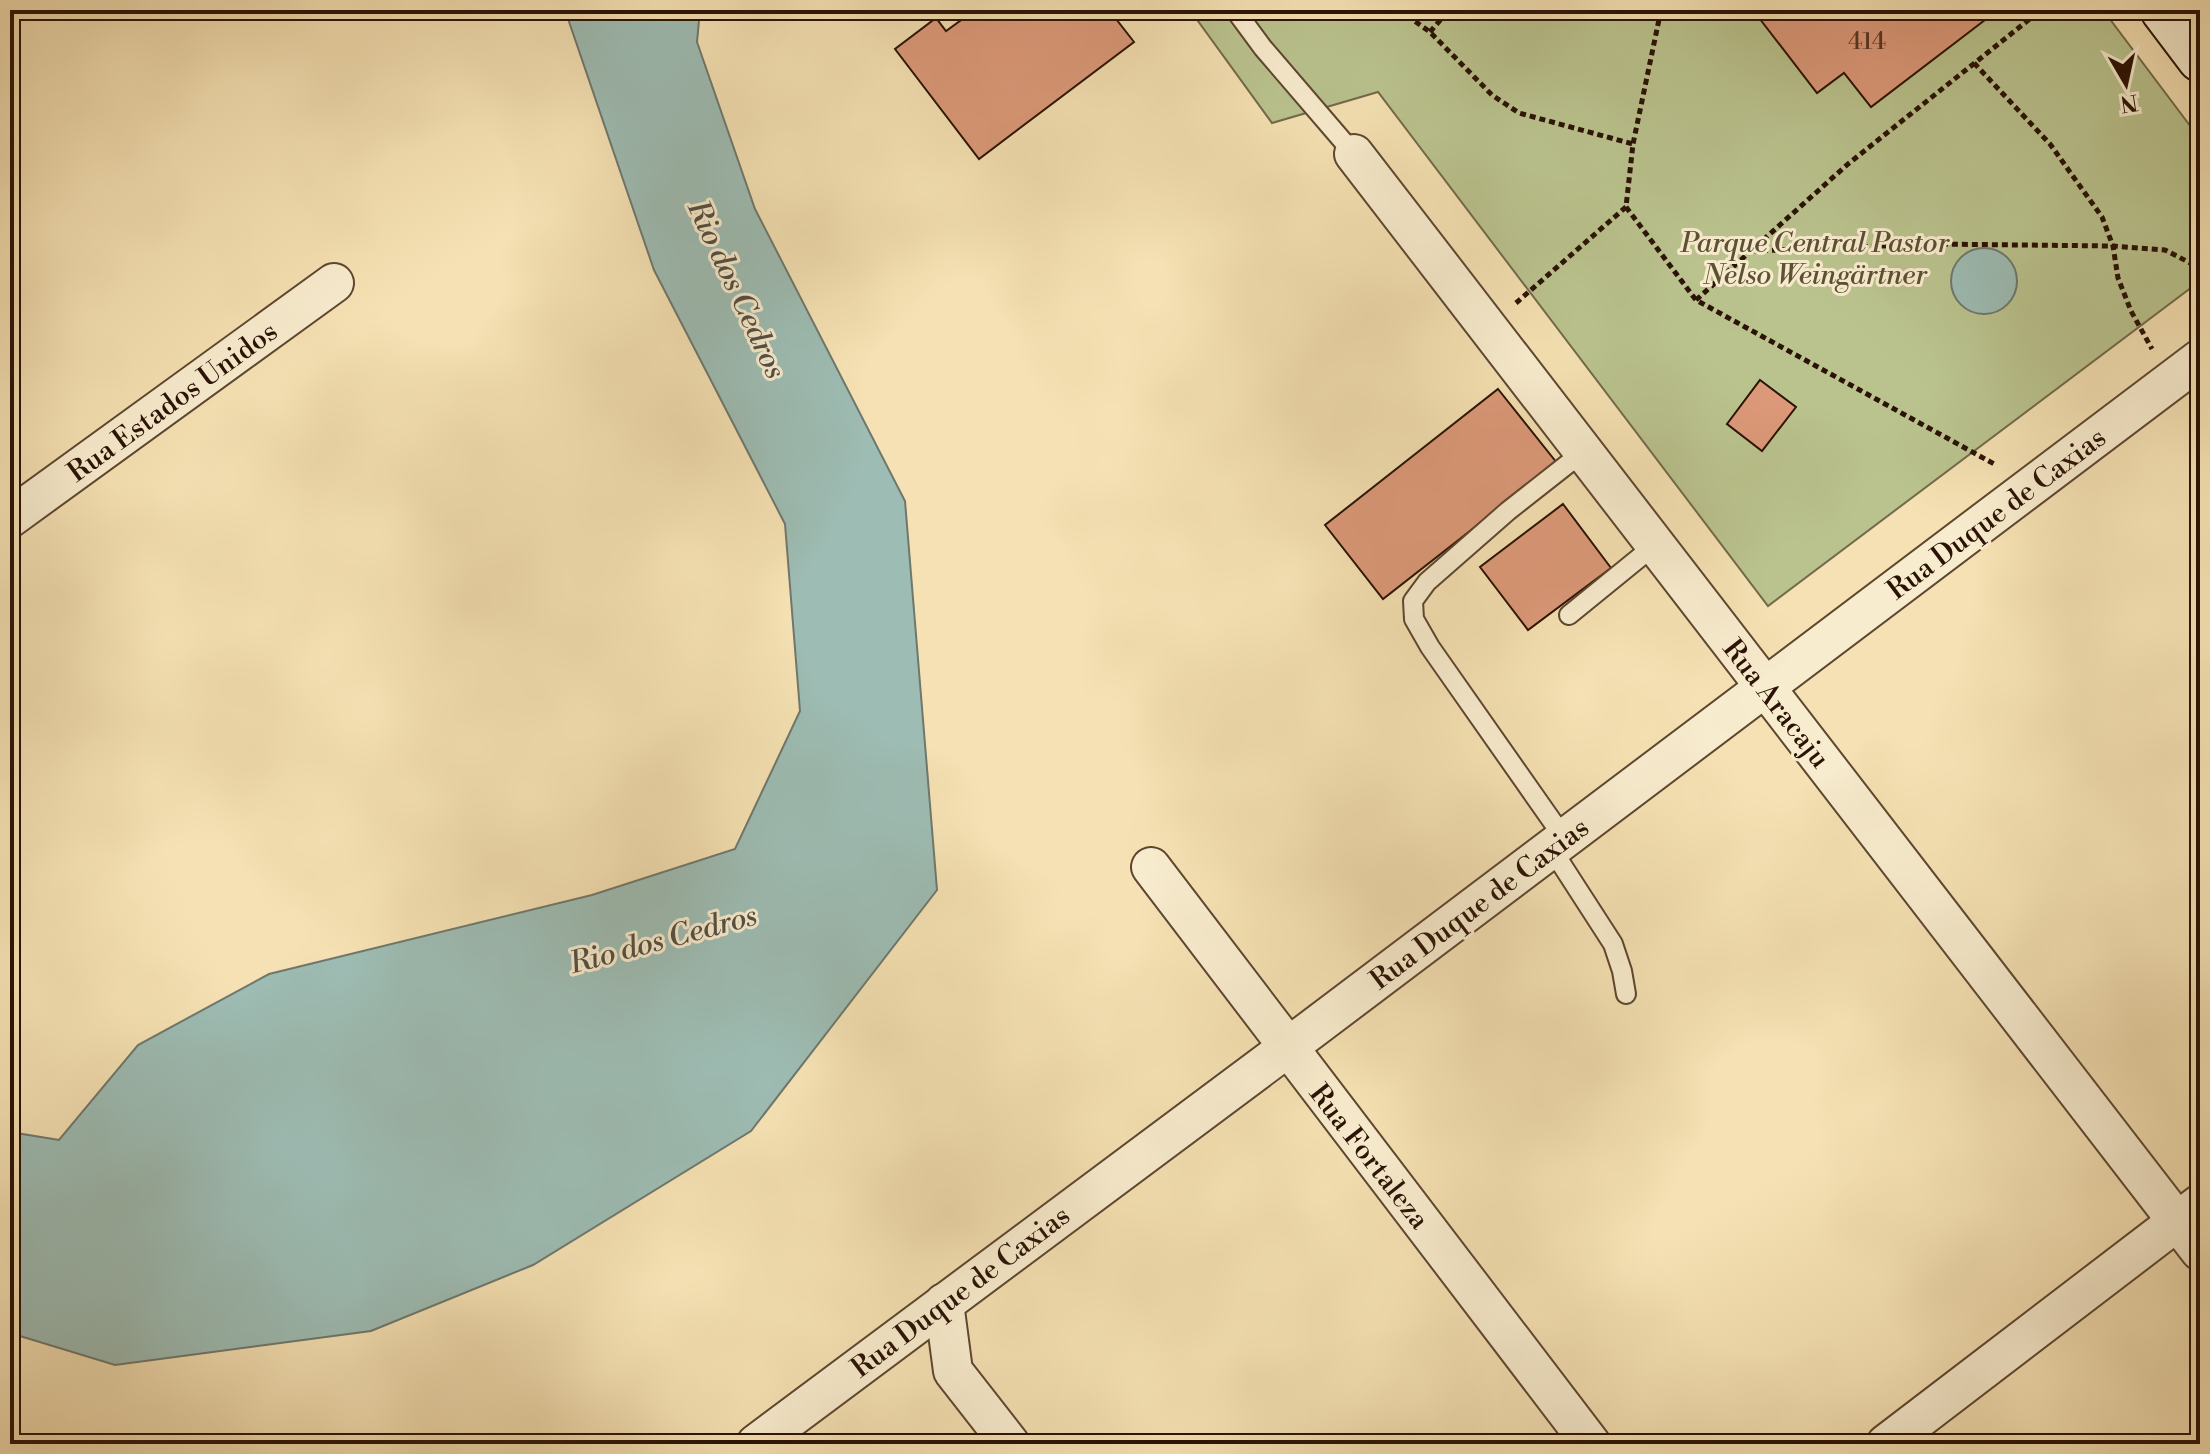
<svg xmlns="http://www.w3.org/2000/svg" width="2210" height="1454" font-family="'Libre Bodoni',serif">
  <style>
    .green { fill: #bac38e; stroke: #726a4a; stroke-width: 2 }
    .water { fill: #9dbcb3; stroke: #6f786d; stroke-width: 2 }
    .building { fill: #dc9979; stroke: #2a1205; stroke-width: 2 }
    .lines { fill: none; stroke-linecap: round; stroke-linejoin: round }
    .service-casing { stroke: #5d4630; stroke-width: 22 }
    .minor-casing { stroke: #5d4630; stroke-width: 42 }
    .secondary-casing { stroke: #2a1205; stroke-width: 48 }
    .path { stroke: #2a1205; stroke-width: 5; stroke-dasharray: 6 4; stroke-linecap: butt }
    .service { stroke: #f8ecce; stroke-width: 18 }
    .minor { stroke: #f8ecce; stroke-width: 38 }
    .secondary { stroke: #f8ecce; stroke-width: 44 }
    .labels { text-anchor: middle; stroke-width: 6; stroke-linejoin: round; paint-order: stroke }
    .number-label { font-size: 24px; fill: #563422 }
    .park-label { font-size: 28px; font-style: italic; fill: #5c5035; stroke: #f8ecce }
    .street-label { font-size: 28px; fill: #2a1205; stroke: #f8ecce }
    .water-label { font-size: 30px; font-style: italic; fill: #524e42; stroke: #f8ecce }
  </style>
  <rect width="100%" height="100%" fill="#f5e1b3"/>
  <filter id="stains"><feTurbulence type="fractalNoise" baseFrequency=".0025" numOctaves="4"/><feColorMatrix values="0 0 0 0 .2 0 0 0 0 .09 0 0 0 0 .02 0 0 0 .5 -.17"/></filter>
  <radialGradient id="worn" r=".72"><stop offset=".6" stop-color="#630" stop-opacity="0"/><stop offset="1" stop-color="#630" stop-opacity=".3"/></radialGradient>
  <path class="green" d="M1190,10H2103L2200,139V281L1768,606L1378,92L1272,123Z"/>
  <g class="water">
    <path d="M565,10H700L697,42L755,209L905,501L937,890L751,1131L533,1265L371,1331L115,1365L10,1333V1132L59,1140L138,1045L269,974L592,895L735,849L800,711L785,524L654,270Z"/>
    <circle cx="1984" cy="281" r="33"/>
  </g>
  <g class="building">
    <path d="M975,10H1109L1134,42L979,159L895,49L936,18L946,31Z"/>
    <path d="M1753,10H1998L1871,107L1844,73L1817,93Z"/>
    <path d="M1760,380L1796,407L1762,451L1727,424Z"/>
    <path d="M1498,389L1557,463L1383,599L1325,525Z"/>
    <path d="M1563,504L1611,568L1528,630L1480,567Z"/>
  </g>
  <g class="lines">
    <g class="service-casing">
      <g id="service">
        <path d="M1235,10L1263,48L1354,154"/>
        <path d="M1569,615L1655,545"/>
        <path d="M1564,838L1430,647L1414,619L1413,601L1427,582L1508,511L1583,452"/>
        <path d="M1551,848L1613,944L1622,971L1626,994"/>
      </g>
    </g>
    <g class="minor-casing">
      <g id="minor">
        <path d="M1354,154L2200,1251"/>
        <path d="M10,518L334,283"/>
        <path d="M1151,867L1591,1444"/>
        <path d="M944,1303L953,1371L1010,1444"/>
        <path d="M756,1444L1287,1048L2200,359"/>
        <path d="M1886,1444L2200,1204"/>
      </g>
    </g>
    <g class="secondary-casing">
      <path id="secondary" d="M2163,10L2200,59"/>
    </g>
    <g class="path">
      <path d="M1399,10L1430,32L1492,95L1519,113L1633,144"/>
      <path d="M1430,32L1449,10"/>
      <path d="M1974,63L2050,144L2102,217L2113,246L2118,278L2131,311L2152,349"/>
      <path d="M1626,207L1696,300L1996,465"/>
      <path d="M1752,251L1932,244L2113,246L2165,250L2200,268"/>
      <path d="M1696,300L1848,164L2041,10"/>
      <path d="M1516,303L1626,207L1633,144L1661,10"/>
    </g>
    <use href="#service" class="service"/>
    <use href="#minor" class="minor"/>
    <use href="#secondary" class="secondary"/>
  </g>
  <g class="labels">
    <g class="number-label">
      <text x="1867" y="49">414</text>
    </g>
    <g class="park-label">
      <text x="1815" y="252">Parque Central Pastor<tspan x="1815" dy="32">Nelso Weingärtner</tspan></text>
    </g>
    <g class="street-label">
      <text transform="translate(172 401) rotate(-36)" y="10">Rua Estados Unidos</text>
      <text transform="translate(1996 513) rotate(-37)" y="10">Rua Duque de Caxias</text>
      <text transform="translate(1777 703) rotate(52)" y="10">Rua Aracaju</text>
      <text transform="translate(1479 903) rotate(-37)" y="10">Rua Duque de Caxias</text>
      <text transform="translate(1370 1156) rotate(52)" y="10">Rua Fortaleza</text>
      <text transform="translate(960 1291) rotate(-37)" y="10">Rua Duque de Caxias</text>
    </g>
    <g class="water-label">
      <text transform="translate(737 289) rotate(65)" y="10">Rio dos Cedros</text>
      <text transform="translate(663 939) rotate(-15)" y="10">Rio dos Cedros</text>
    </g>
  </g>
  <rect width="2210" height="1454" fill="none" stroke="#f5e1b3" stroke-width="40"/>
  <rect x="12" y="12" width="2186" height="1430" fill="none" stroke="#2a1205" stroke-width="4"/>
  <rect x="20" y="20" width="2170" height="1414" fill="none" stroke="#2a1205" stroke-width="2"/>
  <g transform="translate(2126 84) rotate(171)" stroke="#f8ecce" stroke-width="6" paint-order="stroke">
  <path d="M0-6L14 30L0 20L-14 30Z" fill="#2a1205"/>
  <text y="-12" font-size="22" font-weight="bold" text-anchor="middle" fill="#2a1205">N</text>
  </g>
  <rect width="100%" height="100%" filter="url(#stains)"/>
  <rect width="100%" height="100%" fill="url(#worn)"/>
</svg>
